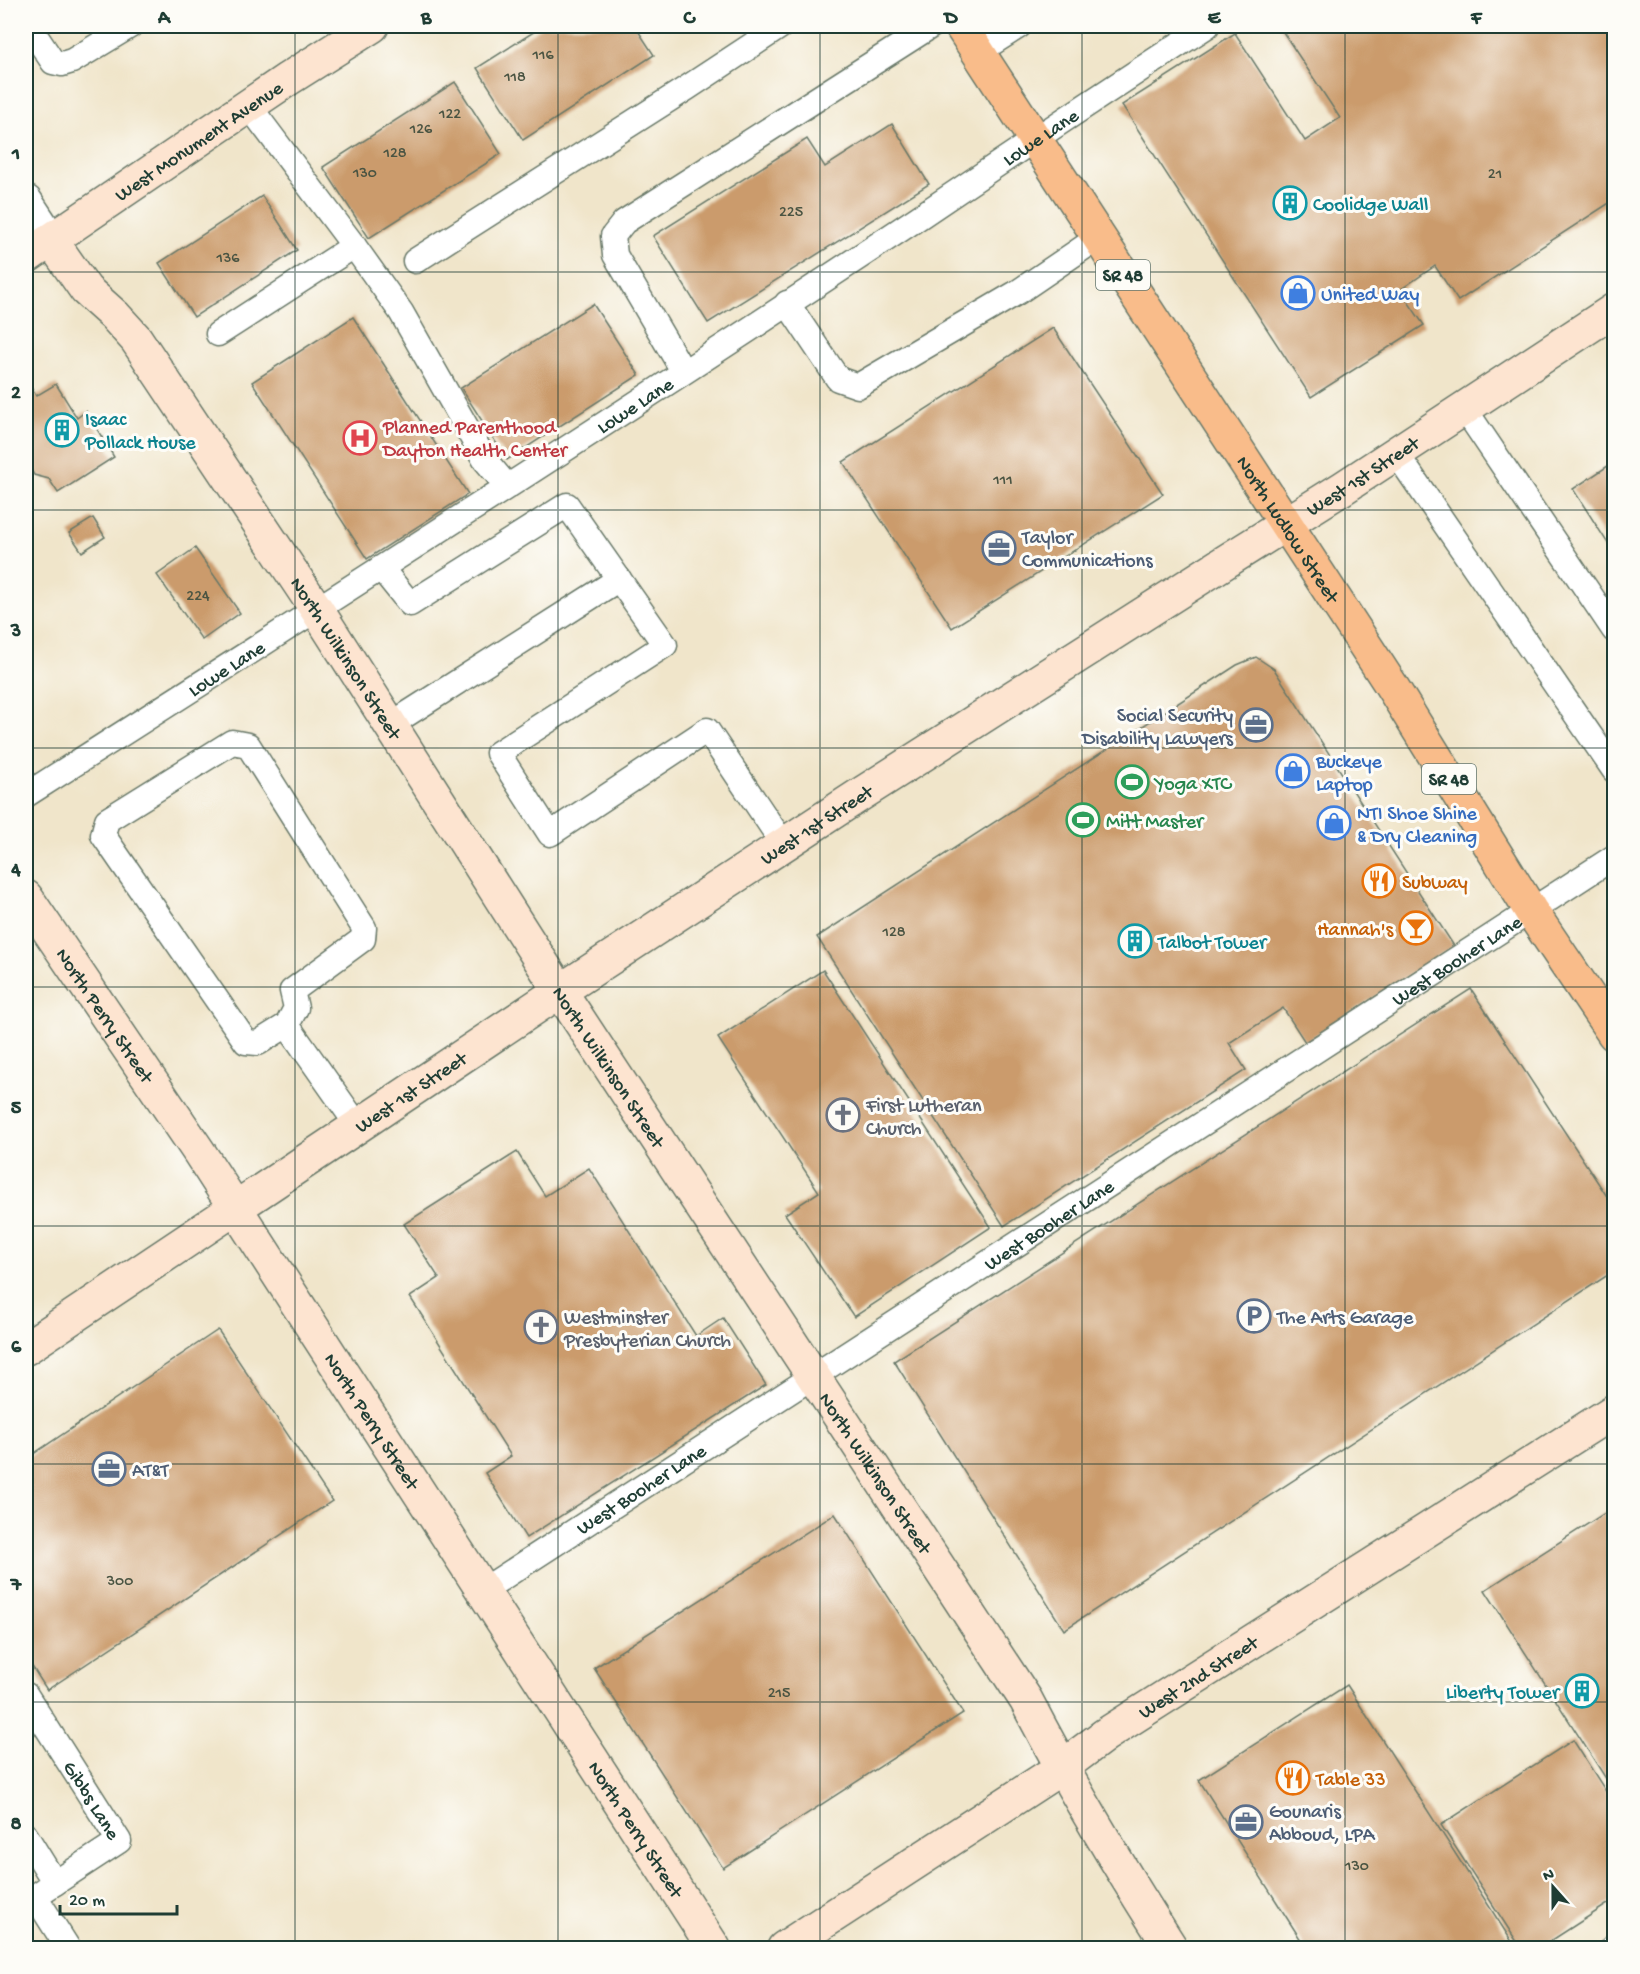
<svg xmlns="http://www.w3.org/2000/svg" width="1640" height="1974" font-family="'Gochi Hand',sans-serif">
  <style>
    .building { fill: #cb9b6c }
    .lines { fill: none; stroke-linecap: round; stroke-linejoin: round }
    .lane-casing { stroke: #687868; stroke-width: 27 }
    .street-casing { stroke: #687868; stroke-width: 36 }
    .secondary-casing { stroke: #687868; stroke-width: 36 }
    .primary-casing { stroke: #687868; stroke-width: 36 }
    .lane { stroke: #fff; stroke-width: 24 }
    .street { stroke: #fff; stroke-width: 33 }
    .secondary { stroke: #fde4d0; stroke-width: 33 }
    .primary { stroke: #f9bc8a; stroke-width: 33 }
    .grid { fill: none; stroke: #1f3d34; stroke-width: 1.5; stroke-opacity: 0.55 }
    .labels { text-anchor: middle; stroke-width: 6; stroke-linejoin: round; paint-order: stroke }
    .number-label { font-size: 16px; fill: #4a5442 }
    .shield { fill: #fdfcf7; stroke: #62766e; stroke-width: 1.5 }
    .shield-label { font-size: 18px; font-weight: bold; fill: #1f3d34 }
    .street-label { font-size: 20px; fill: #1f3d34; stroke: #fdfcf7 }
    .culture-label { font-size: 20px; fill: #0d838f; stroke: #fdfcf7; text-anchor: start }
    .shop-label { font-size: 20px; fill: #366cbe; stroke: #fdfcf7; text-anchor: start }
    .health-label { font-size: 20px; fill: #be3a42; stroke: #fdfcf7; text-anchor: start }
    .service-label { font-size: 20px; fill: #4e5e75; stroke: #fdfcf7; text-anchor: start }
    .leisure-label { font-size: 20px; fill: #27864d; stroke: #fdfcf7; text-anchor: start }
    .food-label { font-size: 20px; fill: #c56008; stroke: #fdfcf7; text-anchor: start }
    .worship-label { font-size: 20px; fill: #5b616d; stroke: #fdfcf7; text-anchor: start }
    .neatline { fill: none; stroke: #1f3d34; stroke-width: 2 }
    .grid-label { font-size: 20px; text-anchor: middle; font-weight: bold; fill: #1f3d34 }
  </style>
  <rect width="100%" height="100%" fill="#fdfcf7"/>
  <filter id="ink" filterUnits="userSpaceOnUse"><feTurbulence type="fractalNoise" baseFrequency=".0167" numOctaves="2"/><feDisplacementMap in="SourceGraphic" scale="12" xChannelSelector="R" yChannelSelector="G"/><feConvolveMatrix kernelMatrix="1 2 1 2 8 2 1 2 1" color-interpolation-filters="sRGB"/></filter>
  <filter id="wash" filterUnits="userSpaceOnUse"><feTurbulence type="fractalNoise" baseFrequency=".008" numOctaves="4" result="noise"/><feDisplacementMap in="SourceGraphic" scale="24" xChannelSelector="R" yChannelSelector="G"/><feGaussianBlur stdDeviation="1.35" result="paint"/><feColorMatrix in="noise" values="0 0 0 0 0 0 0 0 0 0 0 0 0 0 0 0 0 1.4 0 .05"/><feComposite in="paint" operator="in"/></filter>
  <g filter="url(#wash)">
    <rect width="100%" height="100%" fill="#f0e5ca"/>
    <g id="blocks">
      <g class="building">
        <path d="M543,26H635L654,55L523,140L477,68Z"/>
        <path d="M1279,26H1614V200L1458,301L1435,266L1400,290L1424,325L1311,397L1122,105L1235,33L1305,141L1340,118Z"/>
        <path d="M455,82L501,154L369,238L323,167Z"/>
        <path d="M892,124L929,184L708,323L653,236L807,139L825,167Z"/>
        <path d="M262,196L297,250L194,317L159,263Z"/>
        <path d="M593,304L639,375L507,460L461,388Z"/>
        <path d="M353,317L468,494L367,559L252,382Z"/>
        <path d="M1053,328L1163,494L952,628L843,462Z"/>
        <path d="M26,379L36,396L56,384L77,418L86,411L114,457L58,493L49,479L34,475L26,461L27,445L26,443Z"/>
        <path d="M1614,462V553L1573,489Z"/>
        <path d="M93,518L105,537L82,552L69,533Z"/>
        <path d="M195,548L240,613L202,640L157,575Z"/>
        <path d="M1256,657L1274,669L1454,946L1305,1042L1283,1008L1229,1043L1246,1070L1004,1226L817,937L1237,665Z"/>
        <path d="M823,970L991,1227L854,1317L785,1214L819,1192L718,1038Z"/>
        <path d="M1471,989L1614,1207V1271L1064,1630L894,1361Z"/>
        <path d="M517,1152L545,1196L589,1168L696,1336L723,1318L766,1385L526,1538L485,1473L511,1456L410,1297L439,1278L404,1224Z"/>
        <path d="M218,1330L332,1501L47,1690L26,1657V1459Z"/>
        <path d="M1614,1507V1791L1485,1590Z"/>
        <path d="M835,1514L963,1713L723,1868L594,1668Z"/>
        <path d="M1347,1685L1516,1948H1306L1199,1780Z"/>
        <path d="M1573,1740L1614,1804V1900L1540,1948H1521L1441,1825Z"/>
      </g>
    </g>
  </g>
  <g filter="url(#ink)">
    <use href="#blocks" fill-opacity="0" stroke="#687868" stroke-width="1.5"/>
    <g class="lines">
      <g class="lane-casing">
        <g id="lane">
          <path d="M29,26L53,62L62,64L72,61L130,26"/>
          <path d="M978,52L1019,26"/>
          <path d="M249,106L354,246L401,312L485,460L507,486"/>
          <path d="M415,261L687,88L781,26"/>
          <path d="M787,303L838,379L858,386L1018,292L1099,237"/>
          <path d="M218,334L354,246"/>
          <path d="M683,371L615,255L613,236L624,222L931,26"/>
          <path d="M1464,408L1614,630"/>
          <path d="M1396,453L1614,770"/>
          <path d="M381,568L410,604L567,505L665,645L498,753L550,834L707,730L784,845"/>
          <path d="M390,725L619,579"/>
          <path id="s1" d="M26,795C324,605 623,414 918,218C1014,153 1110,89 1207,26"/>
          <path d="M287,1025L296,1008L292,991L363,939L364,928L248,745L232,742L107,820L103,835L246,1042L258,1043L287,1025L358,1126"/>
          <path id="s2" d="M482,1591L1614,857"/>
          <path id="s3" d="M26,1695L119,1841L26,1902"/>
          <path d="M26,1836L55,1883"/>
          <path d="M35,1896L68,1948"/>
          <path d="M1612,1948L1614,1947"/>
        </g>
      </g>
      <g class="street-casing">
        <path id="street" d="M26,202L51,240"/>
      </g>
      <g class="secondary-casing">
        <g id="secondary">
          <path id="s4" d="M51,240L86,290L115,316L136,339L317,610L560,991L1026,1700C1070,1785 1119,1867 1171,1948"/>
          <path id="s5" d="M26,257L288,79L372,26"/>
          <path id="s6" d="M26,897L199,1152L714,1948"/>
          <path id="s7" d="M26,1348L560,991L858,796L1225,562L1343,488L1614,310"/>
          <path id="s8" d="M784,1948L1061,1768L1105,1735L1614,1411"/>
        </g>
      </g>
      <g class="primary-casing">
        <g id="primary">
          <path id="s9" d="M961,26L1391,685L1531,911L1614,1034"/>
        </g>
      </g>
      <use href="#lane" class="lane"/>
      <use href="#street" class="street"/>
      <use href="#secondary" class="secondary"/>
      <use href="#primary" class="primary"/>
    </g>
  </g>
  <path class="grid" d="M295,26V1948M558,26V1948M820,26V1948M1082,26V1948M1345,26V1948M26,272H1614M26,510H1614M26,748H1614M26,987H1614M26,1226H1614M26,1464H1614M26,1702H1614"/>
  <defs>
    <g id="building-ring" transform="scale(1.725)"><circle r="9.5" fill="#fdfcf7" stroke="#0f9aa8" stroke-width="1.5"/><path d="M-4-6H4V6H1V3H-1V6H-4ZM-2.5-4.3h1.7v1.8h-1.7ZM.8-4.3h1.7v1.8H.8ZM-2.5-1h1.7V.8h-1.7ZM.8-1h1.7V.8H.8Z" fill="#0f9aa8"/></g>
    <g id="shop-ring" transform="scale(1.725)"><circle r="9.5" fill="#fdfcf7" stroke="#3f7fe0" stroke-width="1.5"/><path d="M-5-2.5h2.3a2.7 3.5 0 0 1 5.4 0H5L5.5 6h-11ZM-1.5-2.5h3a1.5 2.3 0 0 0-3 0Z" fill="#3f7fe0"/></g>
    <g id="hospital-ring" transform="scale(1.725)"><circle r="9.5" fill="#fdfcf7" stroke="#e0444e" stroke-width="1.5"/><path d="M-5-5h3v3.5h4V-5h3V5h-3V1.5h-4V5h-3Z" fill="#e0444e"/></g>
    <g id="office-ring" transform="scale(1.725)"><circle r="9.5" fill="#fdfcf7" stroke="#5c6f8a" stroke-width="1.5"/><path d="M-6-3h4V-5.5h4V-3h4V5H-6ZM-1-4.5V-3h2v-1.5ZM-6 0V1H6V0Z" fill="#5c6f8a"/></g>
    <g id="stadium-ring" transform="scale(1.725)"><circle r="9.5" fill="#fdfcf7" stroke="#2e9e5b" stroke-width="1.5"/><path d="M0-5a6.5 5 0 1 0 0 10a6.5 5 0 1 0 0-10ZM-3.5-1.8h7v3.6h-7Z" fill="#2e9e5b"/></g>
    <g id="restaurant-ring" transform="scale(1.725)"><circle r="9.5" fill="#fdfcf7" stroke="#e8710a" stroke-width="1.5"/><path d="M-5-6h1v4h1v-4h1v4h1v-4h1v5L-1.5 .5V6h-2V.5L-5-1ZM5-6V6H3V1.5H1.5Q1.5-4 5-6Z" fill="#e8710a"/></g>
    <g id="bar-ring" transform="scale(1.725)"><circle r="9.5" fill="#fdfcf7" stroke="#e8710a" stroke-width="1.5"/><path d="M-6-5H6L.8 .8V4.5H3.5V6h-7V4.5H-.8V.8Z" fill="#e8710a"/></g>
    <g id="church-ring" transform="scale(1.725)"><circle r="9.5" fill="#fdfcf7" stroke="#6b7280" stroke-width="1.5"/><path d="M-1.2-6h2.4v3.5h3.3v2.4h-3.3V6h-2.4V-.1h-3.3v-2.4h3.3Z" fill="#6b7280"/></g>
    <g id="parking-ring" transform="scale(1.725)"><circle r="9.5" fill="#fdfcf7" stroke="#5c6f8a" stroke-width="1.5"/><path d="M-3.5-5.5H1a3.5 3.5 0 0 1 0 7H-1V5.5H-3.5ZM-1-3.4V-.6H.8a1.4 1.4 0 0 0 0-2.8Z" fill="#5c6f8a"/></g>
  </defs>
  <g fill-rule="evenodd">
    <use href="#building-ring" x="1290" y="203"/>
    <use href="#shop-ring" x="1298" y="293"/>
    <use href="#building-ring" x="62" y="430"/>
    <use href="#hospital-ring" x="360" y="438"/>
    <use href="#office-ring" x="999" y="548"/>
    <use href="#office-ring" x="1256" y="725"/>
    <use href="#shop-ring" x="1293" y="771"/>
    <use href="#stadium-ring" x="1132" y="782"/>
    <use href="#stadium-ring" x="1083" y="820"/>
    <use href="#shop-ring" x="1334" y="823"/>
    <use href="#restaurant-ring" x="1379" y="881"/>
    <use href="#bar-ring" x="1416" y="928"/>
    <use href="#building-ring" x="1135" y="941"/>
    <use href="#church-ring" x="843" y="1115"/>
    <use href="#parking-ring" x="1254" y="1316"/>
    <use href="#church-ring" x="541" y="1327"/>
    <use href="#office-ring" x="109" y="1469"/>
    <use href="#building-ring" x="1582" y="1691"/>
    <use href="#restaurant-ring" x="1293" y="1778"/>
    <use href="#office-ring" x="1246" y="1822"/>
  </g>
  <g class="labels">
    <g class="number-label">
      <text x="543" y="59">116</text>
      <text x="515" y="81">118</text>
      <text x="450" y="118">122</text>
      <text x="421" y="133">126</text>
      <text x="395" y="157">128</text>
      <text x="365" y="177">130</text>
      <text x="1495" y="178">21</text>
      <text x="791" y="216">225</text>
      <text x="228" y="262">136</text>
      <text x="1003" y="484">111</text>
      <text x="198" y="600">224</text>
      <text x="894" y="936">128</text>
      <text x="120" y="1585">300</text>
      <text x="779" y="1697">215</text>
      <text x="1357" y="1870">130</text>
    </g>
    <g class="shield">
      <rect x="1096" y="260" width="54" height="30" rx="4.5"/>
      <rect x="1422" y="764" width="54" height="30" rx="4.5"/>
    </g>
    <g class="shield-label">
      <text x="1123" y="281">SR 48</text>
      <text x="1449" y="785">SR 48</text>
    </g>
    <g class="street-label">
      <text dy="7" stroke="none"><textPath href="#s1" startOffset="1209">Lowe Lane</textPath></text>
      <text dy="7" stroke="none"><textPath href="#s5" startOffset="208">West Monument Avenue</textPath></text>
      <text dy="7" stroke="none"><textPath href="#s1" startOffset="723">Lowe Lane</textPath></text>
      <text dy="7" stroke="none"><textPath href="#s7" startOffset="1596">West 1st Street</textPath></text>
      <text dy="7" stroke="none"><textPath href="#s9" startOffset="600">North Ludlow Street</textPath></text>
      <text dy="7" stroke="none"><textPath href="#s4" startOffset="513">North Wilkinson Street</textPath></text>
      <text dy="7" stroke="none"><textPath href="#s1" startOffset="237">Lowe Lane</textPath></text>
      <text dy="7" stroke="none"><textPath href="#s7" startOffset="948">West 1st Street</textPath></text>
      <text dy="7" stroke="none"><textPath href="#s2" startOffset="1161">West Booher Lane</textPath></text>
      <text dy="7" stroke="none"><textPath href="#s6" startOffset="142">North Perry Street</textPath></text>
      <text dy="7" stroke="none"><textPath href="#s4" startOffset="999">North Wilkinson Street</textPath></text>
      <text dy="7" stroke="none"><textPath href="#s7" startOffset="462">West 1st Street</textPath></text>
      <text dy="7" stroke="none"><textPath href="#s2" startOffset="675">West Booher Lane</textPath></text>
      <text dy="7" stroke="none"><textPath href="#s6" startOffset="628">North Perry Street</textPath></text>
      <text dy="7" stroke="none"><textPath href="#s4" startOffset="1485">North Wilkinson Street</textPath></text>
      <text dy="7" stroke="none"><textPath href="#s2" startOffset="189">West Booher Lane</textPath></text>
      <text dy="7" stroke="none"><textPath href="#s8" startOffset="495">West 2nd Street</textPath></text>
      <text dy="7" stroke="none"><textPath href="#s3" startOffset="124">Gibbs Lane</textPath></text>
      <text dy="7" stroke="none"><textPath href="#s6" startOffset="1114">North Perry Street</textPath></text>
    </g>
    <g class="culture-label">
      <text x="1313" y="210">Coolidge Wall</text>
      <text x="85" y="425">Isaac<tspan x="85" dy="23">Pollack House</tspan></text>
      <text x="1158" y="948">Talbot Tower</text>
      <text x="1559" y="1698" text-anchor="end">Liberty Tower</text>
    </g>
    <g class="shop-label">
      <text x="1321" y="300">United Way</text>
      <text x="1316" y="767">Buckeye<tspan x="1316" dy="23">Laptop</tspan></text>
      <text x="1357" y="819">NTI Shoe Shine<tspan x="1357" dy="23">&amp; Dry Cleaning</tspan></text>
    </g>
    <g class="health-label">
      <text x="383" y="433">Planned Parenthood<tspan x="383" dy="23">Dayton Health Center</tspan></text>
    </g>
    <g class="service-label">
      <text x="1022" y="543">Taylor<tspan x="1022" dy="23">Communications</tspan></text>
      <text x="1233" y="721" text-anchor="end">Social Security<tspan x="1233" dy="23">Disability Lawyers</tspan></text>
      <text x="1277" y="1323">The Arts Garage</text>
      <text x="132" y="1476">AT&amp;T</text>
      <text x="1269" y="1817">Gounaris<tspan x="1269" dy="23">Abboud, LPA</tspan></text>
    </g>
    <g class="leisure-label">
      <text x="1155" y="789">Yoga XTC</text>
      <text x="1106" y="827">Mitt Master</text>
    </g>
    <g class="food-label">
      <text x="1402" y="888">Subway</text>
      <text x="1393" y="935" text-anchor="end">Hannah's</text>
      <text x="1316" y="1785">Table 33</text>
    </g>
    <g class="worship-label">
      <text x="866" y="1111">First Lutheran<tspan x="866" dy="23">Church</tspan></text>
      <text x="564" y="1323">Westminster<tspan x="564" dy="23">Presbyterian Church</tspan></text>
    </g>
  </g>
  <rect width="1640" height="1974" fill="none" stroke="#fdfcf7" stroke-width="66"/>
  <g transform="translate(1553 1887) rotate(339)" stroke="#fdfcf7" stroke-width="4.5" paint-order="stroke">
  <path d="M0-4.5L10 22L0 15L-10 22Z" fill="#1f3d34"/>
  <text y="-9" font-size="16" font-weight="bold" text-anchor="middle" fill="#1f3d34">N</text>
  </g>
  <path d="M60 1905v9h117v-9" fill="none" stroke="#1f3d34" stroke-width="3"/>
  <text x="69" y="1905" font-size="18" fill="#1f3d34" stroke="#fdfcf7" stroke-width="4.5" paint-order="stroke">20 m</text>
  <rect x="33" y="33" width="1574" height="1908" class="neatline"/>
  <g class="grid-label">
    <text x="164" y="23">A</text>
    <text x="426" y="23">B</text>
    <text x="689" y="23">C</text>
    <text x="951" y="23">D</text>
    <text x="1214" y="23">E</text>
    <text x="1476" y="23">F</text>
    <text x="16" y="159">1</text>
    <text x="16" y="398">2</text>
    <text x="16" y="636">3</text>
    <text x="16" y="875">4</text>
    <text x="16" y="1113">5</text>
    <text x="16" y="1352">6</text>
    <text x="16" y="1590">7</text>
    <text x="16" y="1829">8</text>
  </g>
</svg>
